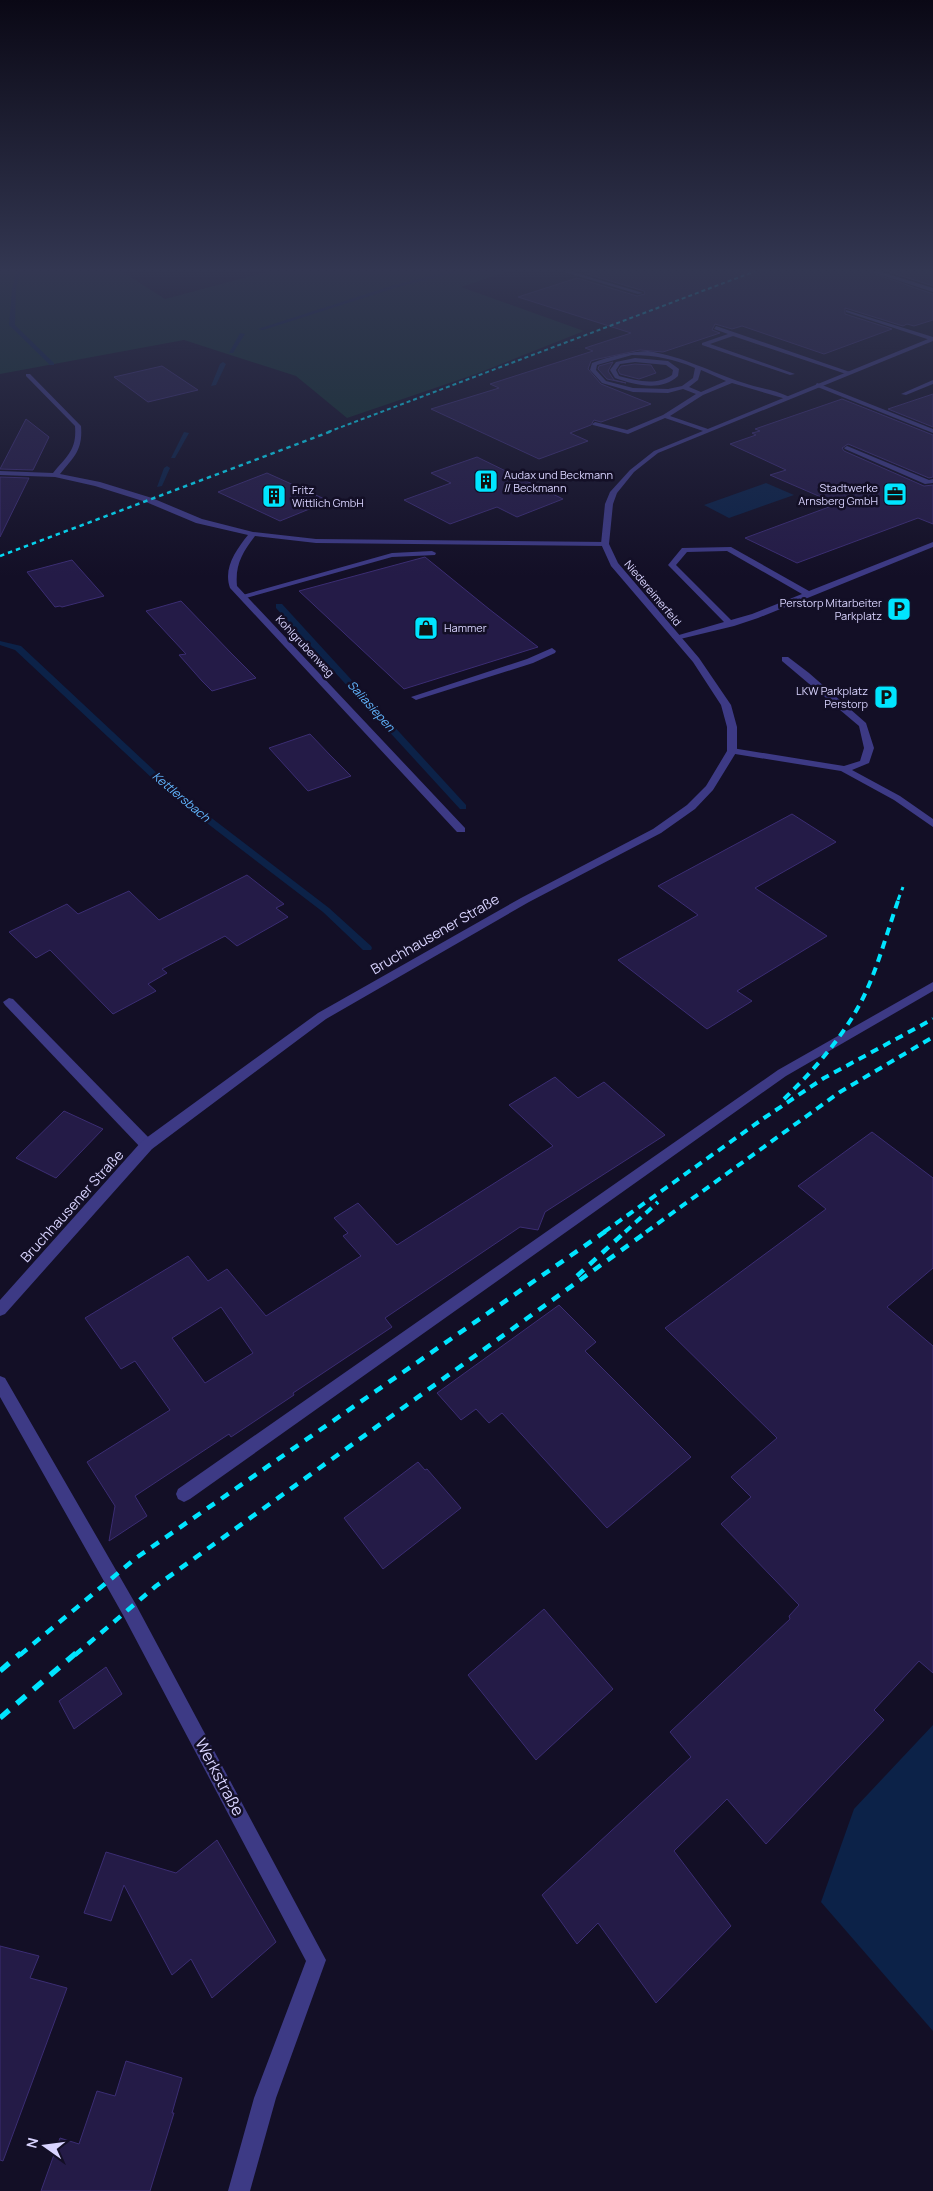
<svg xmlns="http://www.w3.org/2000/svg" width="933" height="2191" font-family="Manrope,sans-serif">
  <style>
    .green { fill: #12302f }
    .water { fill: #0c2248 }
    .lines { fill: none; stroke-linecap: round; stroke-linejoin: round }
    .stream { fill: #0c2248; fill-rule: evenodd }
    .building { fill: #241b47; stroke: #3b2d73; fill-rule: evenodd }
    .service { fill: #3d3a85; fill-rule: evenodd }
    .minor { fill: #3d3a85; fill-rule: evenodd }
    .tertiary { fill: #3d3a85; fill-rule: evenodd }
    .rail-far5 { stroke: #00e5ff; stroke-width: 2; stroke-dasharray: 4 3; stroke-linecap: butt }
    .rail-far4 { stroke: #00e5ff; stroke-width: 2.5; stroke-dasharray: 4.5 4; stroke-linecap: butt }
    .rail-far3 { stroke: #00e5ff; stroke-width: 3; stroke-dasharray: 5.5 5; stroke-linecap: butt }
    .rail-far2 { stroke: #00e5ff; stroke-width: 4; stroke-dasharray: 8 6; stroke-linecap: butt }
    .rail-far1 { stroke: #00e5ff; stroke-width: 4.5; stroke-dasharray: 9 8; stroke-linecap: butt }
    .rail { stroke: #00e5ff; stroke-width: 5.5; stroke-dasharray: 12 10; stroke-linecap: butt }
    .labels { text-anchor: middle; stroke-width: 5; stroke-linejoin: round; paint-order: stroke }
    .far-poi-label { font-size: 11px; fill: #d9d4ff; stroke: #130f26; text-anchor: start }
    .far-street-label { font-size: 11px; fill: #d9d4ff; stroke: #130f26 }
    .far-water-label { font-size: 12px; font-style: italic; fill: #62b6ff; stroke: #130f26 }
    .street-label { font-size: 14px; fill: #d9d4ff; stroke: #130f26 }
    .near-street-label { font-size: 16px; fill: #d9d4ff; stroke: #130f26 }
  </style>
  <rect width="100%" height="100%" fill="#130f26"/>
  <path class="green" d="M0,269H118L165,299L277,269H515L461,287L584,331L476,374L347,418L296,376L184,340L0,374Z"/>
  <g class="water">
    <path d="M766,483L794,495L729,518L704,505Z"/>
    <path d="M933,1725V2031L821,1902L854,1809Z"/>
  </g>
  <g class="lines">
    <g class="stream">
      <path d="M17,269H21L16,289L15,325L54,363V365H50L9,325L12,289Z"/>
      <path d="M459,269H469L398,287L263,330L258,329L394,285Z"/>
      <path d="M240,333L245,334L233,353H229Z"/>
      <path d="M223,362L226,364L216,385L211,386L220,364Z"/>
      <path d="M184,432L189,433L175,458H171Z"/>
      <path d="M167,466L170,468L162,486L157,487L164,468Z"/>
      <path d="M276,604H282L466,805V809H460L276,608Z"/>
      <path d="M0,641L21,646L175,790L329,908L371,946L372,948L371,950H363L323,912L169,794L15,650L0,645Z"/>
    </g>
  </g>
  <g class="building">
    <path d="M603,269H861L933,294V320L914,326L907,324L903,326L845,308V314L892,329L824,354L742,326L732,329L715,324L712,330L720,333L663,352L640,350L598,359L591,361L588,369L601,384L651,404L601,422L594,420L591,425L570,433L588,441L539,459L431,409L499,388L490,384L593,351L585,348L631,333L518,297L577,278L637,296L645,294L644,291L587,274Z"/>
    <path d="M880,269H933V286Z"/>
    <path d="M613,362L608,371L614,380L626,383L607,379L598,369L599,366Z"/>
    <path d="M635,364L651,365L656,373L639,379L620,374L618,370L621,366Z"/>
    <path d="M162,366L198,390L148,402L114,377Z"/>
    <path d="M933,394V427L888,409Z"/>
    <path d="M842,399L933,435V477L929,478L848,444L842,448L844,451L924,486L933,485V524L918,518L797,563L745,538L837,504L770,475L786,470L730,444L756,435L752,433L760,431L755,429Z"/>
    <path d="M26,419L49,437L33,470L0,469Z"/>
    <path d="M477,457L563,499L517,517L497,507L450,524L404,500L451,483L431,473Z"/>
    <path d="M267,473L329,501L280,521L218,492Z"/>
    <path d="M0,477L29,478L0,537Z"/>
    <path d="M425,557L489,609L538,647L404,689L299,591Z"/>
    <path d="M72,560L104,596L62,607L60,606L55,607L27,572Z"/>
    <path d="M181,601L231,653L256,678L212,691L202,681L179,655L186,654L146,611Z"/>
    <path d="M310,734L330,755L351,776L308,791L269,748Z"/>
    <path d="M792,814L836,842L755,888L827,936L737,991L752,1001L707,1029L618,960L698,915L658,886Z"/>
    <path d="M247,875L284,904L276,908L288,917L237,946L225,936L162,969L167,973L148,984L156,991L113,1014L50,950L36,958L9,932L67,904L78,914L129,891L159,920Z"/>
    <path d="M555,1077L578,1098L604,1082L665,1135L545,1212L538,1230L520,1227L385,1318L392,1327L293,1393L294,1395L231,1437L229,1434L135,1496L147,1516L109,1541L115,1506L87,1462L170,1410L135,1361L121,1369L85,1318L188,1256L208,1281L227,1269L266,1316L361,1256L343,1236L348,1233L334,1218L358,1203L397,1245L553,1146L509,1105ZM221,1307L253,1353L205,1383L172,1338Z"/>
    <path d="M64,1111L103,1129L56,1178L16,1158Z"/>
    <path d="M872,1132L933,1178V1268L887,1307L933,1346V1673L919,1661L874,1710L884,1720L766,1844L727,1799L674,1851L731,1926L656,2003L598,1923L577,1944L542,1895L691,1757L670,1732L790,1619L789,1616L799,1605L721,1524L751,1497L731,1477L777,1438L665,1328L826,1209L798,1186Z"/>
    <path d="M559,1305L596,1342L585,1351L691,1457L607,1528L502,1413L489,1423L476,1409L461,1420L437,1393Z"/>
    <path d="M418,1462L425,1470L427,1469L461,1508L383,1569L344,1518Z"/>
    <path d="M544,1609L613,1689L536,1760L468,1675Z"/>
    <path d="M106,1667L122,1694L74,1729L59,1701Z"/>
    <path d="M217,1840L276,1942L212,1998L191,1959L172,1975L124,1885L111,1921L84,1913L106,1852L176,1873Z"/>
    <path d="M0,1946L39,1956L30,1978L67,1988L3,2161L0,2160Z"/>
    <path d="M126,2061L182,2078L172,2113H174L150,2191H41L60,2138L79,2144L97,2091L115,2096Z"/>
  </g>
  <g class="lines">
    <g class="service">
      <path d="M554,269H563L643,293L638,294Z"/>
      <path d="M863,269H872L933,288V292Z"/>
      <path d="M846,310L933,337V341L846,312Z"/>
      <path d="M716,326L850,372L851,373L846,374L733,336L710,344L795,374L790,375L702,345V343L728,334L714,329Z"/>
      <path d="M648,351C685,357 710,372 744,383C758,388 777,390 789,397L786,399L732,383L703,395L670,416L708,429V431L706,432L665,418L628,434L593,425L592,424L595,422L627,430L663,415L696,394L683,389L668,393L633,392L602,383L590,370L592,363C611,356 628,352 648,351ZM632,355C655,355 674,359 695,368L693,378L682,386L668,389L633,388L606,381L596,370L597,365ZM701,370L726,381L701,392L689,387L698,380Z"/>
      <path d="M635,358L668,361L679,369L678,376C661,392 635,385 615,378L610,370L616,362ZM635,362L666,365L673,370L672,375C656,386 637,381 619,376L616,370L620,364Z"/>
      <path d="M933,380V384L906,395L901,394Z"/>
      <path d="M817,383L933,429V433L815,386Z"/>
      <path d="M847,446L929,480L933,479V483L925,484L845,449L844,448Z"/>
      <path d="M933,542V547L758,618L734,626L676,640L672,637L724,622L668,565L682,548L731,547L809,591ZM727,551L802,594L752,614L731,620L676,565L687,552Z"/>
      <path d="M432,551L436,553L435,555L392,557L246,598L239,596L392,553Z"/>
      <path d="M552,648L556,651L555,653L533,663L419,699L416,700L411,697L527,659Z"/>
      <path d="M782,657H788L809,673L866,723L874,748L869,763L852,770L900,796L933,819V827L894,800L841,771L729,753V749L732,748L844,766L860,761L864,748L859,726L782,661Z"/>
      <path d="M933,982V991L786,1076L190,1499L184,1502L178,1499L176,1494L178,1489L778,1070Z"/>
    </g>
    <g class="minor">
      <path d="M26,374H30L81,426C83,450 74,457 60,474L100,482L152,498L202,519L253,532L316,539L608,542L609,544L605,546L316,543L255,536C242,553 235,565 237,586L465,828V832H457L230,588C223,568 236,550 248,535L196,523L146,502L95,486L55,477L0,475V471L53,473C67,456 77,450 75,426L26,376Z"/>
      <path d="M9,998L13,999L152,1141L153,1145L152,1149H142L5,1005L3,1002Z"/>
      <path d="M0,1376L5,1378L135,1603L326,1960L276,2098L250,2191H228L254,2098L306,1961L123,1615L0,1397Z"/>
    </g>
    <path class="tertiary" d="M933,337V341L658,453L634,472L617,493L613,504L609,544L618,563L699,658L731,705L737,727V751L713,790L695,809L661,833L529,902L326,1019L152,1149L5,1314L0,1316V1300L142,1141L318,1013L521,898L653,829L687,805L706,786L727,751V727L721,705L693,662L611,566L601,544L605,504L610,492L630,470L654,451Z"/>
    <path class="rail-far5" d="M328,432L761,269"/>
    <path class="rail-far4" d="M0,556L332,431"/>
    <path class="rail-far3" d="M898,900L903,887"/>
    <g class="rail-far2">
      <path d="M784,1099C815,1069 845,1035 864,996C878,967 888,929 899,898"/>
      <path d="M604,1232L764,1118L824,1078L933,1019"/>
      <path d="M625,1232L658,1202"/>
      <path d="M646,1232L840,1092L933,1037"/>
    </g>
    <g class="rail-far1">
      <path d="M577,1276L626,1231"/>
      <path d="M20,1655L136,1558L606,1231"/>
      <path d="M75,1655L156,1586L648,1231"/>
    </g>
    <g class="rail">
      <path d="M0,1671L21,1653"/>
      <path d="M0,1718L76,1653"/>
    </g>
  </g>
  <linearGradient id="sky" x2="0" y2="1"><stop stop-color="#0a0815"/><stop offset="0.47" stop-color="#333752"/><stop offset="1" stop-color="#333752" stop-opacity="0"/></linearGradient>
  <rect width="933" height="576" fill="url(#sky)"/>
  <defs>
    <g id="building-square" transform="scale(1.25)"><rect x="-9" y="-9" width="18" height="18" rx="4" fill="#00e5ff" stroke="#130f26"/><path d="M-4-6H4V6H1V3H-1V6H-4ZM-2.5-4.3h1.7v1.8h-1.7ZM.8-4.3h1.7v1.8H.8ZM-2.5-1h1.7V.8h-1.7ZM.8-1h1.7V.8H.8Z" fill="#111"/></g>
    <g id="office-square" transform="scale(1.25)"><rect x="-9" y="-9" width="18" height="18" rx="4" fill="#00e5ff" stroke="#130f26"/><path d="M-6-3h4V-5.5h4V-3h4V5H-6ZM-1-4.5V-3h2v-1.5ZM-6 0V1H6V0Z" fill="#111"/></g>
    <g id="parking-square" transform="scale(1.25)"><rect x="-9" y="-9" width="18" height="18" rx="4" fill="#00e5ff" stroke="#130f26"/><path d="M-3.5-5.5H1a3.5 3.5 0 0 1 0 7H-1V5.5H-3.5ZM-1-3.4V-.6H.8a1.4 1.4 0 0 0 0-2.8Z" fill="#111"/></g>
    <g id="shop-square" transform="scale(1.25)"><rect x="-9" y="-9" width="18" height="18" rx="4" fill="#00e5ff" stroke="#130f26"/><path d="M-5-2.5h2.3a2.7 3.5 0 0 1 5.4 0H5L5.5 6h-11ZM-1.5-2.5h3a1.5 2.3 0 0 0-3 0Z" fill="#111"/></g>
  </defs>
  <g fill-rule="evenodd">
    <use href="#building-square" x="486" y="481"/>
    <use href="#office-square" x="895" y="494"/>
    <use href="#building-square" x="274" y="496"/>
    <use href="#parking-square" x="899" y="609"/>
    <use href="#shop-square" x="426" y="628"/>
    <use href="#parking-square" x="886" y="697"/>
  </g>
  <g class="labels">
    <g class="far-poi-label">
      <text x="504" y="479">Audax und Beckmann<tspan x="504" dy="13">// Beckmann</tspan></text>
      <text x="878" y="492" text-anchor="end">Stadtwerke<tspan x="878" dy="13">Arnsberg GmbH</tspan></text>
      <text x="292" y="494">Fritz<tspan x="292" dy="13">Wittlich GmbH</tspan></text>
      <text x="882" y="607" text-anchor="end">Perstorp Mitarbeiter<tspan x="882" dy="13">Parkplatz</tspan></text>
      <text x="444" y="632">Hammer</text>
      <text x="868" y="695" text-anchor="end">LKW Parkplatz<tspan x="868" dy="13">Perstorp</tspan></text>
    </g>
    <g class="far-street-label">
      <text transform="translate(653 593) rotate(50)" y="4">Niedereimerfeld</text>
      <text transform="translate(305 646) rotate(47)" y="4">Kohlgrubenweg</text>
    </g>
    <g class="far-water-label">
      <text transform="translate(371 706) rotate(48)" y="4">Saliasiepen</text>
      <text transform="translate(181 797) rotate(40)" y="4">Kettlersbach</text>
    </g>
    <g class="street-label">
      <text transform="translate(435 934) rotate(-30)" y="5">Bruchhausener Straße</text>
      <text transform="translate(72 1206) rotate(-48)" y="5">Bruchhausener Straße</text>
    </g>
    <g class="near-street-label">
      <text transform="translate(220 1777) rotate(62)" y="6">Werkstraße</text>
    </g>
  </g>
  <g transform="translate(45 2146) rotate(284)" stroke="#130f26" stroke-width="4" paint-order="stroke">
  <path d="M0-4L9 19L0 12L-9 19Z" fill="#d9d4ff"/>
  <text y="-8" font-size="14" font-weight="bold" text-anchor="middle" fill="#d9d4ff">N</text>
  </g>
</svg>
